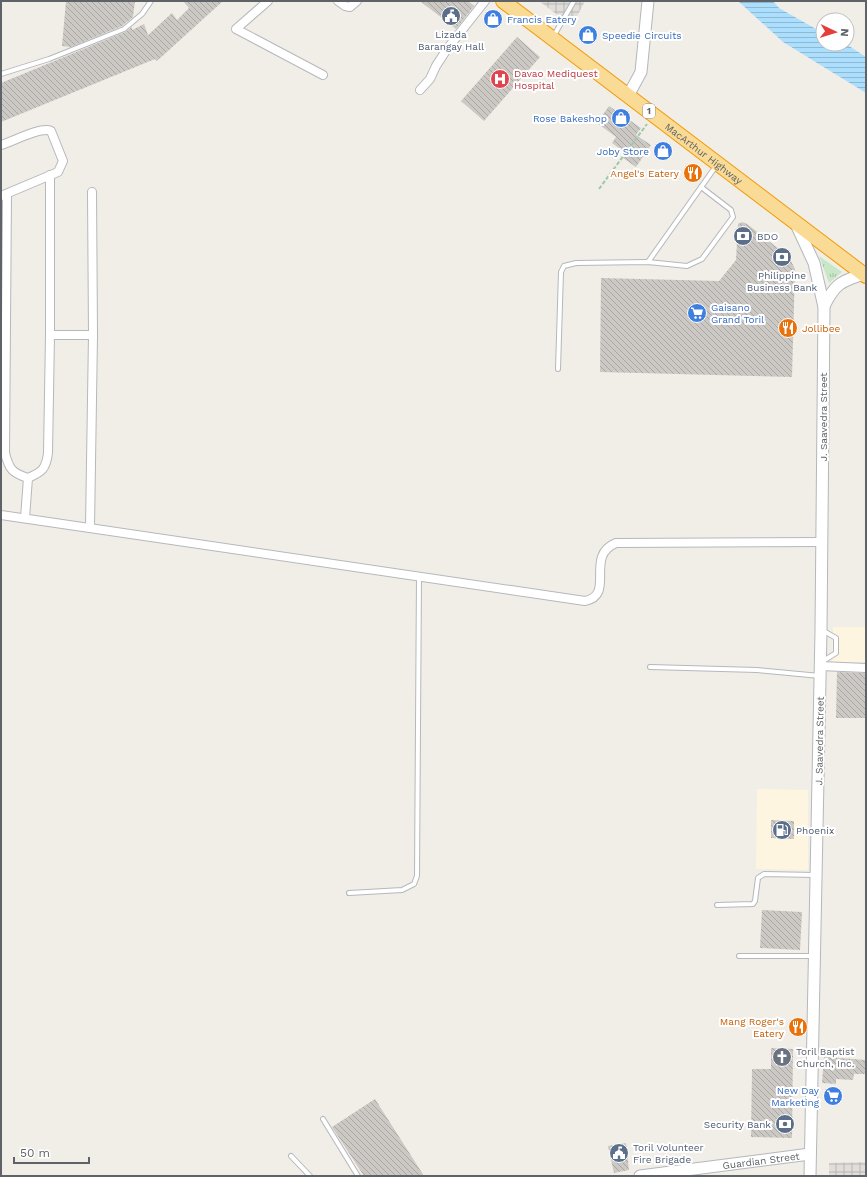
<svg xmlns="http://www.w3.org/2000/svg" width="867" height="1177" font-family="'Work Sans',sans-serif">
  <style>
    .commercial { fill: #fdf5e0 }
    .industrial { fill: url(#industrial-grid) }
    .grass { fill: url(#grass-tufts) }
    .water { fill: url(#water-rules) }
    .building { fill: url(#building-back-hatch) }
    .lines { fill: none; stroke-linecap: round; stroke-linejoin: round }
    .lane-casing { stroke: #b5b8bc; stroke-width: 6 }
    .street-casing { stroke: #b5b8bc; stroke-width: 10 }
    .secondary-casing { stroke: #b4b7bc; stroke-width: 13 }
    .highway-casing { stroke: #f29b06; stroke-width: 16 }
    .path { stroke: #9fc8a8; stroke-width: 2; stroke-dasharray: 4 2; stroke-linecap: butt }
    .lane { stroke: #fff; stroke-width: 4 }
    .street { stroke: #fff; stroke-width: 8 }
    .secondary { stroke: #fff; stroke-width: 11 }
    .highway { stroke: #fadb95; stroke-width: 14 }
    .labels { text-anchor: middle; stroke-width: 4; stroke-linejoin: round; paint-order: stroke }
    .shield { fill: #fff; stroke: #8f9295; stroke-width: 1 }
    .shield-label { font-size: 9px; font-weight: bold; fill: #5f6368 }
    .shop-label { font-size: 10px; fill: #366cbe; stroke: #fff; text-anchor: start }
    .service-label { font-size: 10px; fill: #4e5e75; stroke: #fff; text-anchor: start }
    .health-label { font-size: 10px; fill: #be3a42; stroke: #fff; text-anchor: start }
    .street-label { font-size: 10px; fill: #5f6368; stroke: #fff }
    .food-label { font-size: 10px; fill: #c56008; stroke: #fff; text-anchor: end }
    .worship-label { font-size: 10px; fill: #5b616d; stroke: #fff; text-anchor: start }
  </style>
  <defs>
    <pattern id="industrial-grid" width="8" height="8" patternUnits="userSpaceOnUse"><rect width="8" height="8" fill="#e0ddda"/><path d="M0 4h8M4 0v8" fill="none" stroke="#b9b7b5"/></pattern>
    <pattern id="grass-tufts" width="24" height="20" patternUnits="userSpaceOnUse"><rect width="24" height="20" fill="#c8e7c6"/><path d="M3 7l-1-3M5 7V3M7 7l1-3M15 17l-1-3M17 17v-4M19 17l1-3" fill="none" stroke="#a6bfa5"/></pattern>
    <pattern id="water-rules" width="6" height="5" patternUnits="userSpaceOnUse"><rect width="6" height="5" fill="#acdefd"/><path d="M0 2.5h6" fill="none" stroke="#8fb8d1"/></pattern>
    <pattern id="building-back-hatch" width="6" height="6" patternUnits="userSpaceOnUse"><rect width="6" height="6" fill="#ccc9c5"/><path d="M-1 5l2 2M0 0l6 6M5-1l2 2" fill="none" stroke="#a9a7a4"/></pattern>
  </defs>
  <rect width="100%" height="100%" fill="#f1eee8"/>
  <g class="commercial">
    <path d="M833,627H866V662H832Z"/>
    <path d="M757,789L808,790V870L756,869Z"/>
  </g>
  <g class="industrial">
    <path d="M539,1H585L572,26Z"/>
    <path d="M866,1162V1176H829V1163Z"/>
  </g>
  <path class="grass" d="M819,256L842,272L829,283Z"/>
  <path class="water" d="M738,1H773L779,8L823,33V44H846L866,57V93L783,42Z"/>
  <g class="building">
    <path d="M66,1H135L133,17L122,26L71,47L62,46Z"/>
    <path d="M183,1H223L157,61L155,59L1,122V83L125,32L132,27V30L144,24L148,35L172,13L177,20L189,8Z"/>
    <path d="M420,1H468L474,6L456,29Z"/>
    <path d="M517,37L540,57L484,121L461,101Z"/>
    <path d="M609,106L641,128L636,135L651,145L636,167L623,158L626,153L612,143L616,137L597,123Z"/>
    <path d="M742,222L747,224L789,257L795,269L792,377L600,372L601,278L719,281L736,260L738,224Z"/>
    <path d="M837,672L866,673V718H836Z"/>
    <path d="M771,820L794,821V839L771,838Z"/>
    <path d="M762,910L802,912L800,950L760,948Z"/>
    <path d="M771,1048L793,1049L792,1138L751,1137L752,1069H771Z"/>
    <path d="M824,1057L866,1060V1074H854L853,1080L836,1079V1084L822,1083Z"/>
    <path d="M375,1099L424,1176H364L332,1127Z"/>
    <path d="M626,1143L629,1170L614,1173L608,1146Z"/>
  </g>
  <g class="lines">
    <g class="lane-casing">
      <g id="lane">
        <path d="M553,37L574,1"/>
        <path d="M1,74L49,59L124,29L142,14L151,1"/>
        <path d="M648,262L716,166"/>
        <path d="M558,369L561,272L564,266L576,263L648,262L687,266L702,259L733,217L731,210L701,187"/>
        <path d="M822,630L836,638V653L823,661"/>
        <path d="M650,667L757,670L820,676"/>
        <path d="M349,893L402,890L414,884L417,876L419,576"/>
        <path d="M717,905L753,904L755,901L758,878L764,874L815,875"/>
        <path d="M739,956H814"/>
        <path d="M323,1119L358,1176"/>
        <path d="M291,1156L310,1176"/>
      </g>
    </g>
    <g class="street-casing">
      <g id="street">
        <path d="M268,1L236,29L323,75"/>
        <path d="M338,1L345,6L350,7L357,1"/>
        <path d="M420,90L430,79L436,66L447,49L485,1"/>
        <path d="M1,145C12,142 41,126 51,131L63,161L58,172L1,196"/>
        <path d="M7,194L5,453C9,469 12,473 28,478C42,472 46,469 48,453L50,335V175"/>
        <path d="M50,335H93"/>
        <path d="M1,515L585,601C616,595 584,556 616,543L822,542"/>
        <path d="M25,518L28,478"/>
        <path d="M90,527L93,335L92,192"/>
        <path d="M820,666L866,668"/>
      </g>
    </g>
    <g class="secondary-casing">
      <g id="secondary">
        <path d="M628,96L641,72L648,1"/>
        <path d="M796,224L814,263L824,307L821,630L810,1176"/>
        <path d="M824,306C835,284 841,281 864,274"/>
        <path id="s1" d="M640,1176L810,1154"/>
      </g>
    </g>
    <g class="highway-casing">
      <g id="highway">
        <path id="s2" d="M503,1L866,276"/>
      </g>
    </g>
    <path class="path" d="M599,189L647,124"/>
    <use href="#lane" class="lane"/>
    <use href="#street" class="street"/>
    <use href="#secondary" class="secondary"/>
    <use href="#highway" class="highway"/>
  </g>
  <defs>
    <g id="civic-disc" transform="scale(1)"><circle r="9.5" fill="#5c6f8a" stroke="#fff"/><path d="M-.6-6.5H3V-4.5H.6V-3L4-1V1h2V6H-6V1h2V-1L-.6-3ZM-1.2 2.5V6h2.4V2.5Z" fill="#fff"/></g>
    <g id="shop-disc" transform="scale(1)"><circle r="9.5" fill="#3f7fe0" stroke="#fff"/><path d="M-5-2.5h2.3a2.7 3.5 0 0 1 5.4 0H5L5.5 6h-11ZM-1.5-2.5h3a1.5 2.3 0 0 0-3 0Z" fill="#fff"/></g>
    <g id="hospital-disc" transform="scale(1)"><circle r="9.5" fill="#e0444e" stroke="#fff"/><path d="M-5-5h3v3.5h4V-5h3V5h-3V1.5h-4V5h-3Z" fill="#fff"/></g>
    <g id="restaurant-disc" transform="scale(1)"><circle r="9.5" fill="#e8710a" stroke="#fff"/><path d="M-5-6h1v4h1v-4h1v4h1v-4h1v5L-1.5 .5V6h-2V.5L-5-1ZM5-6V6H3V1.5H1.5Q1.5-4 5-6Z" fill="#fff"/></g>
    <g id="bank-disc" transform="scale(1)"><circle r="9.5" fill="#5c6f8a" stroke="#fff"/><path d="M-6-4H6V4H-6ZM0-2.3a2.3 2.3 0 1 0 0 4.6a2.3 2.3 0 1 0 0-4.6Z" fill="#fff"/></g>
    <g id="supermarket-disc" transform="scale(1)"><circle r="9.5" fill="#3f7fe0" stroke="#fff"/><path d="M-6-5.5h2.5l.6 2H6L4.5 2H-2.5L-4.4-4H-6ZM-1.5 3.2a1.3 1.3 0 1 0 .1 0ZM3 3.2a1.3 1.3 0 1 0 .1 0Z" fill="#fff"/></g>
    <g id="fuel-disc" transform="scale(1)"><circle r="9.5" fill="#5c6f8a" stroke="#fff"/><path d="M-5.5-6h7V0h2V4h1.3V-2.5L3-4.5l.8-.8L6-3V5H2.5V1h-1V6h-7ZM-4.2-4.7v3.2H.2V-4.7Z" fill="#fff"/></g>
    <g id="church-disc" transform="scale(1)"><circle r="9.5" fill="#6b7280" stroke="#fff"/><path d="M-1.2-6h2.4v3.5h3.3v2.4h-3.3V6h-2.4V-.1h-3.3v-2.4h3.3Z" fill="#fff"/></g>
  </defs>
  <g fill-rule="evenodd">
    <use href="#civic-disc" x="451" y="16"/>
    <use href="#shop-disc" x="493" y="19"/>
    <use href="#shop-disc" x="588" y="35"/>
    <use href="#hospital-disc" x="500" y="79"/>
    <use href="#shop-disc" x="621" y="118"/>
    <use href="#shop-disc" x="663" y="151"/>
    <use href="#restaurant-disc" x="693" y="173"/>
    <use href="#bank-disc" x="743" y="236"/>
    <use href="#bank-disc" x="782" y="257"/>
    <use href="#supermarket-disc" x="697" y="313"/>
    <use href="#restaurant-disc" x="788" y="328"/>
    <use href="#fuel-disc" x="782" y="830"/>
    <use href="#restaurant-disc" x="798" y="1027"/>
    <use href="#church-disc" x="782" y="1057"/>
    <use href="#supermarket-disc" x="833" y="1096"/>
    <use href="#bank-disc" x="785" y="1124"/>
    <use href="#civic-disc" x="619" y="1153"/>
  </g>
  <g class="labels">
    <rect class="shield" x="643" y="104" width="12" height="14" rx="3"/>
    <g class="shield-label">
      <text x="649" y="114">1</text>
    </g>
    <g class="shop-label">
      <text x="507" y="23">Francis Eatery</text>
      <text x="602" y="39">Speedie Circuits</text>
      <text x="607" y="122" text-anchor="end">Rose Bakeshop</text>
      <text x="649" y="155" text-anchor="end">Joby Store</text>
      <text x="711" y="311">Gaisano<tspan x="711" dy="12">Grand Toril</tspan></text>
      <text x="819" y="1094" text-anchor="end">New Day<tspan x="819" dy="12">Marketing</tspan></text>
    </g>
    <g class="service-label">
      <text x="451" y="38" text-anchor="middle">Lizada<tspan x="451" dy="12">Barangay Hall</tspan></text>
      <text x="757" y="240">BDO</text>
      <text x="782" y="279" text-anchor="middle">Philippine<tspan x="782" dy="12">Business Bank</tspan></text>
      <text x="796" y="834">Phoenix</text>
      <text x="771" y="1128" text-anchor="end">Security Bank</text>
      <text x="633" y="1151">Toril Volunteer<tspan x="633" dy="12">Fire Brigade</tspan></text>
    </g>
    <g class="health-label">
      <text x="514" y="77">Davao Mediquest<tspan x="514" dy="12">Hospital</tspan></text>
    </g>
    <g class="street-label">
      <text dy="4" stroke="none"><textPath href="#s2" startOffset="252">MacArthur Highway</textPath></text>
      <text transform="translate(823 417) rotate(-90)" y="4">J. Saavedra Street</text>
      <text transform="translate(819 741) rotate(-89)" y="4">J. Saavedra Street</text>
      <text dy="4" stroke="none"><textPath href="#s1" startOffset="122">Guardian Street</textPath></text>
    </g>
    <g class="food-label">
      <text x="679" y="177">Angel's Eatery</text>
      <text x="802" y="332" text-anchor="start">Jollibee</text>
      <text x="784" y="1025">Mang Roger's<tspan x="784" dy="12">Eatery</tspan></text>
    </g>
    <g class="worship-label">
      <text x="796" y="1055">Toril Baptist<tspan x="796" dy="12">Church, Inc.</tspan></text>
    </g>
  </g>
  <rect width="867" height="1177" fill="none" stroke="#5f6368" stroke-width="4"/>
  <g transform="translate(835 32) rotate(94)"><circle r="19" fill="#ffffff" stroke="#bfc1c3"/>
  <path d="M0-3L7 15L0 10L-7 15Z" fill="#e53d39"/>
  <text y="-6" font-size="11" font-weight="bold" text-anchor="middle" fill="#5f6368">N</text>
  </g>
  <path d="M14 1157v6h75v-6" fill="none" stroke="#5f6368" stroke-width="2"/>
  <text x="20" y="1157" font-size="12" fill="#5f6368" stroke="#ffffff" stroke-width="3" paint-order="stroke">50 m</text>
</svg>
